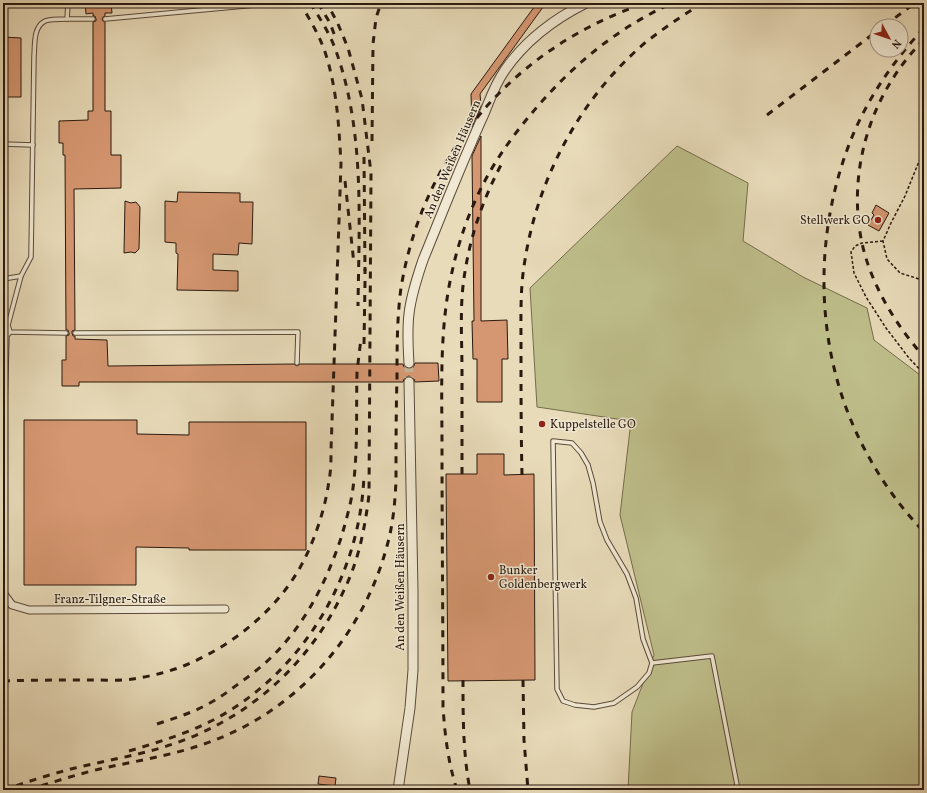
<svg xmlns="http://www.w3.org/2000/svg" width="927" height="793" font-family="Vollkorn,serif">
  <style>
    .green { fill: #bebe8a; stroke: #746c4c }
    .building { fill: #d59771; stroke: #2a190f }
    .lines { fill: none; stroke-linecap: round; stroke-linejoin: round }
    .tertiary-tunnel { stroke: #c2b497; stroke-width: 9; stroke-dasharray: 9 4.5; stroke-linecap: butt }
    .service-casing { stroke: #5a4a3a; stroke-width: 5.5 }
    .minor-casing { stroke: #5a4a3a; stroke-width: 9 }
    .tertiary-casing { stroke: #5a4a3a; stroke-width: 11 }
    .path { stroke: #2a190f; stroke-width: 1.5; stroke-dasharray: 3 2; stroke-linecap: butt }
    .service { stroke: #f0e8d2; stroke-width: 3.5 }
    .minor { stroke: #f0e8d2; stroke-width: 7 }
    .tertiary { stroke: #f0e8d2; stroke-width: 9 }
    .rail { stroke: #2a190f; stroke-width: 3; stroke-dasharray: 7 7; stroke-linecap: butt }
    .poi-dot { fill: #8f2418; stroke: #f0e8d2; stroke-width: 1.5 }
    .labels { text-anchor: middle; stroke-width: 3; stroke-linejoin: round; paint-order: stroke }
    .street-label { font-size: 12px; fill: #2a190f; stroke: #f0e8d2 }
    .poi-label { font-size: 12px; fill: #2a190f; stroke: #f0e8d2; text-anchor: start }
  </style>
  <rect width="100%" height="100%" fill="#e8dbb9"/>
  <filter id="stains"><feTurbulence type="fractalNoise" baseFrequency=".005" numOctaves="4"/><feColorMatrix values="0 0 0 0 .2 0 0 0 0 .09 0 0 0 0 .02 0 0 0 .5 -.17"/></filter>
  <radialGradient id="worn" r=".72"><stop offset=".6" stop-color="#630" stop-opacity="0"/><stop offset="1" stop-color="#630" stop-opacity=".3"/></radialGradient>
  <path class="green" d="M677,146L748,183L743,241L803,277L867,308L874,340L924,378V790H628L632,712L654,655L620,515L631,421L537,407L530,288Z"/>
  <g class="building">
    <path d="M85,3H111L112,13H105V16L103,17L102,19L103,21L105,22V111H111V155H121V188L74,189L75,330L72,331V333L73,336H75V339L107,340L108,366L294,364L297,366L300,364H403L404,367L409,369L413,368L415,363H438L439,381L415,382L414,379L409,376L406,377L404,379L403,382H79V386H62V360H66V336L69,335V333L68,330H66L65,155H63V143H59V121L88,120V111H93V22L96,21V19L95,16H93V13L86,14Z"/>
    <path d="M537,3H546L480,94L481,106L472,127L471,94Z"/>
    <path d="M3,37L21,38V97H3Z"/>
    <path d="M481,136V321L507,320L508,359H502V402H477V359H473L472,321H474L472,156Z"/>
    <path d="M178,192L240,193V202H253L252,244L239,243L238,255L213,254V270L238,271V291L177,290L178,254L176,253V243L165,242V201L177,202Z"/>
    <path d="M125,201L131,203L136,202L140,207L139,249L135,253L131,252L124,253Z"/>
    <path d="M876,205L889,213L879,231L868,225L874,215L872,213Z"/>
    <path d="M24,420H137V434L189,435V422H306V550H189V548L136,547V585H24Z"/>
    <path d="M477,454H504V475L534,474L535,680L448,681L446,474H477Z"/>
    <path d="M319,776L336,778L335,786L318,784Z"/>
  </g>
  <g class="lines">
    <path class="tertiary-tunnel" d="M409,363V382"/>
    <g class="service-casing">
      <g id="service">
        <path d="M67,19H93"/>
        <path d="M105,19L276,3"/>
        <path d="M3,144L33,145"/>
        <path d="M21,276L8,325L10,332L66,333"/>
        <path d="M3,279L21,276L31,257L34,56C35,45 33,27 45,21C50,19 62,19 67,19L68,4"/>
        <path d="M75,333L298,332L297,363"/>
        <path d="M553,441L572,443L581,453L588,465L593,483L600,522L607,540L627,574L636,598L643,639L652,663L649,673L637,687L614,703L594,707L575,705L563,701L557,689Z"/>
        <path d="M3,475L7,336L10,332"/>
        <path d="M652,663L712,656L738,790"/>
      </g>
    </g>
    <g class="minor-casing">
      <path id="minor" d="M3,593L12,605L29,610L225,609"/>
    </g>
    <g class="tertiary-casing">
      <g id="tertiary">
        <path d="M409,363C408,347 407,330 409,314C411,295 417,278 423,260C443,211 462,162 484,114C490,99 495,84 505,70C525,41 554,19 586,3"/>
        <path d="M398,790L410,708L413,670V591L409,382"/>
      </g>
    </g>
    <g class="path">
      <path d="M924,149L905,196L891,223L883,241L887,259L900,273L916,278L924,281"/>
      <path d="M883,241L862,243L855,246L851,252L854,273L866,297L886,328L909,358L924,374"/>
    </g>
    <use href="#service" class="service"/>
    <use href="#minor" class="minor"/>
    <use href="#tertiary" class="tertiary"/>
    <g class="rail">
      <path d="M310,3C320,18 330,34 336,51C365,132 359,221 358,306"/>
      <path d="M318,3L330,23L336,39"/>
      <path d="M884,26L915,3"/>
      <path d="M924,28C896,58 872,92 855,130C810,234 813,360 870,459C885,486 903,510 924,532"/>
      <path d="M924,39C912,52 901,65 892,80C862,127 850,188 862,243C871,285 896,325 924,357"/>
      <path d="M767,115L877,31"/>
      <path d="M372,141L373,44L376,18L381,3"/>
      <path d="M364,157L365,271"/>
      <path d="M345,181L354,264"/>
      <path d="M364,344L365,282V266"/>
      <path d="M462,474C462,440 462,405 462,371C462,343 460,314 463,286C468,243 481,203 501,165"/>
      <path d="M522,475C521,431 521,388 521,344C521,316 520,288 525,260C538,177 581,97 646,42C664,28 683,15 703,3"/>
      <path d="M463,680C463,717 463,754 470,790"/>
      <path d="M523,680L524,740L528,790"/>
      <path d="M3,681C32,680 61,680 91,680C104,680 120,681 133,679C151,676 169,672 186,665C236,644 283,605 306,556C317,533 326,505 329,480C331,471 331,460 331,450L341,164C339,127 337,90 326,55C320,36 310,20 300,3"/>
      <path d="M157,724C175,718 192,713 208,704C220,698 230,690 241,682C255,672 270,660 282,646C310,615 329,575 342,535C346,520 351,504 353,488C358,450 356,411 357,373C358,361 360,349 361,337"/>
      <path d="M129,751C159,742 189,733 217,718C305,670 361,573 364,474"/>
      <path d="M3,790C27,782 51,774 75,768C108,760 141,755 173,744C250,718 311,663 345,588C359,559 365,527 369,495L371,173L362,99L348,48L338,24L327,3"/>
      <path d="M28,790C53,782 78,774 104,768C136,761 169,756 201,745C293,715 362,639 387,546C393,525 395,503 396,481C396,446 396,412 397,378C397,348 397,317 401,288C423,152 516,46 646,3"/>
      <path d="M457,790C448,762 445,736 443,707C443,620 442,534 442,447C442,389 439,329 452,272C461,230 478,187 503,151C513,136 525,121 537,107C576,62 618,28 672,3"/>
    </g>
  </g>
  <g class="poi-dot">
    <circle cx="878" cy="220" r="4"/>
    <circle cx="542" cy="424" r="4"/>
    <circle cx="491" cy="577" r="4"/>
  </g>
  <g class="labels">
    <g class="street-label">
      <text transform="translate(452 159) rotate(-67)" y="4">An den Weißen Häusern</text>
      <text transform="translate(400 587) rotate(-90)" y="4">An den Weißen Häusern</text>
      <text x="110" y="603">Franz-Tilgner-Straße</text>
    </g>
    <g class="poi-label">
      <text x="870" y="224" text-anchor="end">Stellwerk GO</text>
      <text x="550" y="428">Kuppelstelle GO</text>
      <text x="499" y="574">Bunker<tspan x="499" dy="14">Goldenbergwerk</tspan></text>
    </g>
  </g>
  <rect width="927" height="793" fill="none" stroke="#e8dbb9" stroke-width="16"/>
  <rect x="4" y="4" width="919" height="785" fill="none" stroke="#2a190f" stroke-width="2"/>
  <rect x="8" y="8" width="911" height="777" fill="none" stroke="#2a190f"/>
  <g transform="translate(889 38) rotate(130)"><circle r="19" fill="#f0e8d2" stroke="#a19584"/>
  <path d="M0-3L7 15L0 10L-7 15Z" fill="#8f2418"/>
  <text y="-6" font-size="11" font-weight="bold" text-anchor="middle" fill="#2a190f">N</text>
  </g>
  <rect width="100%" height="100%" filter="url(#stains)"/>
  <rect width="100%" height="100%" fill="url(#worn)"/>
</svg>
